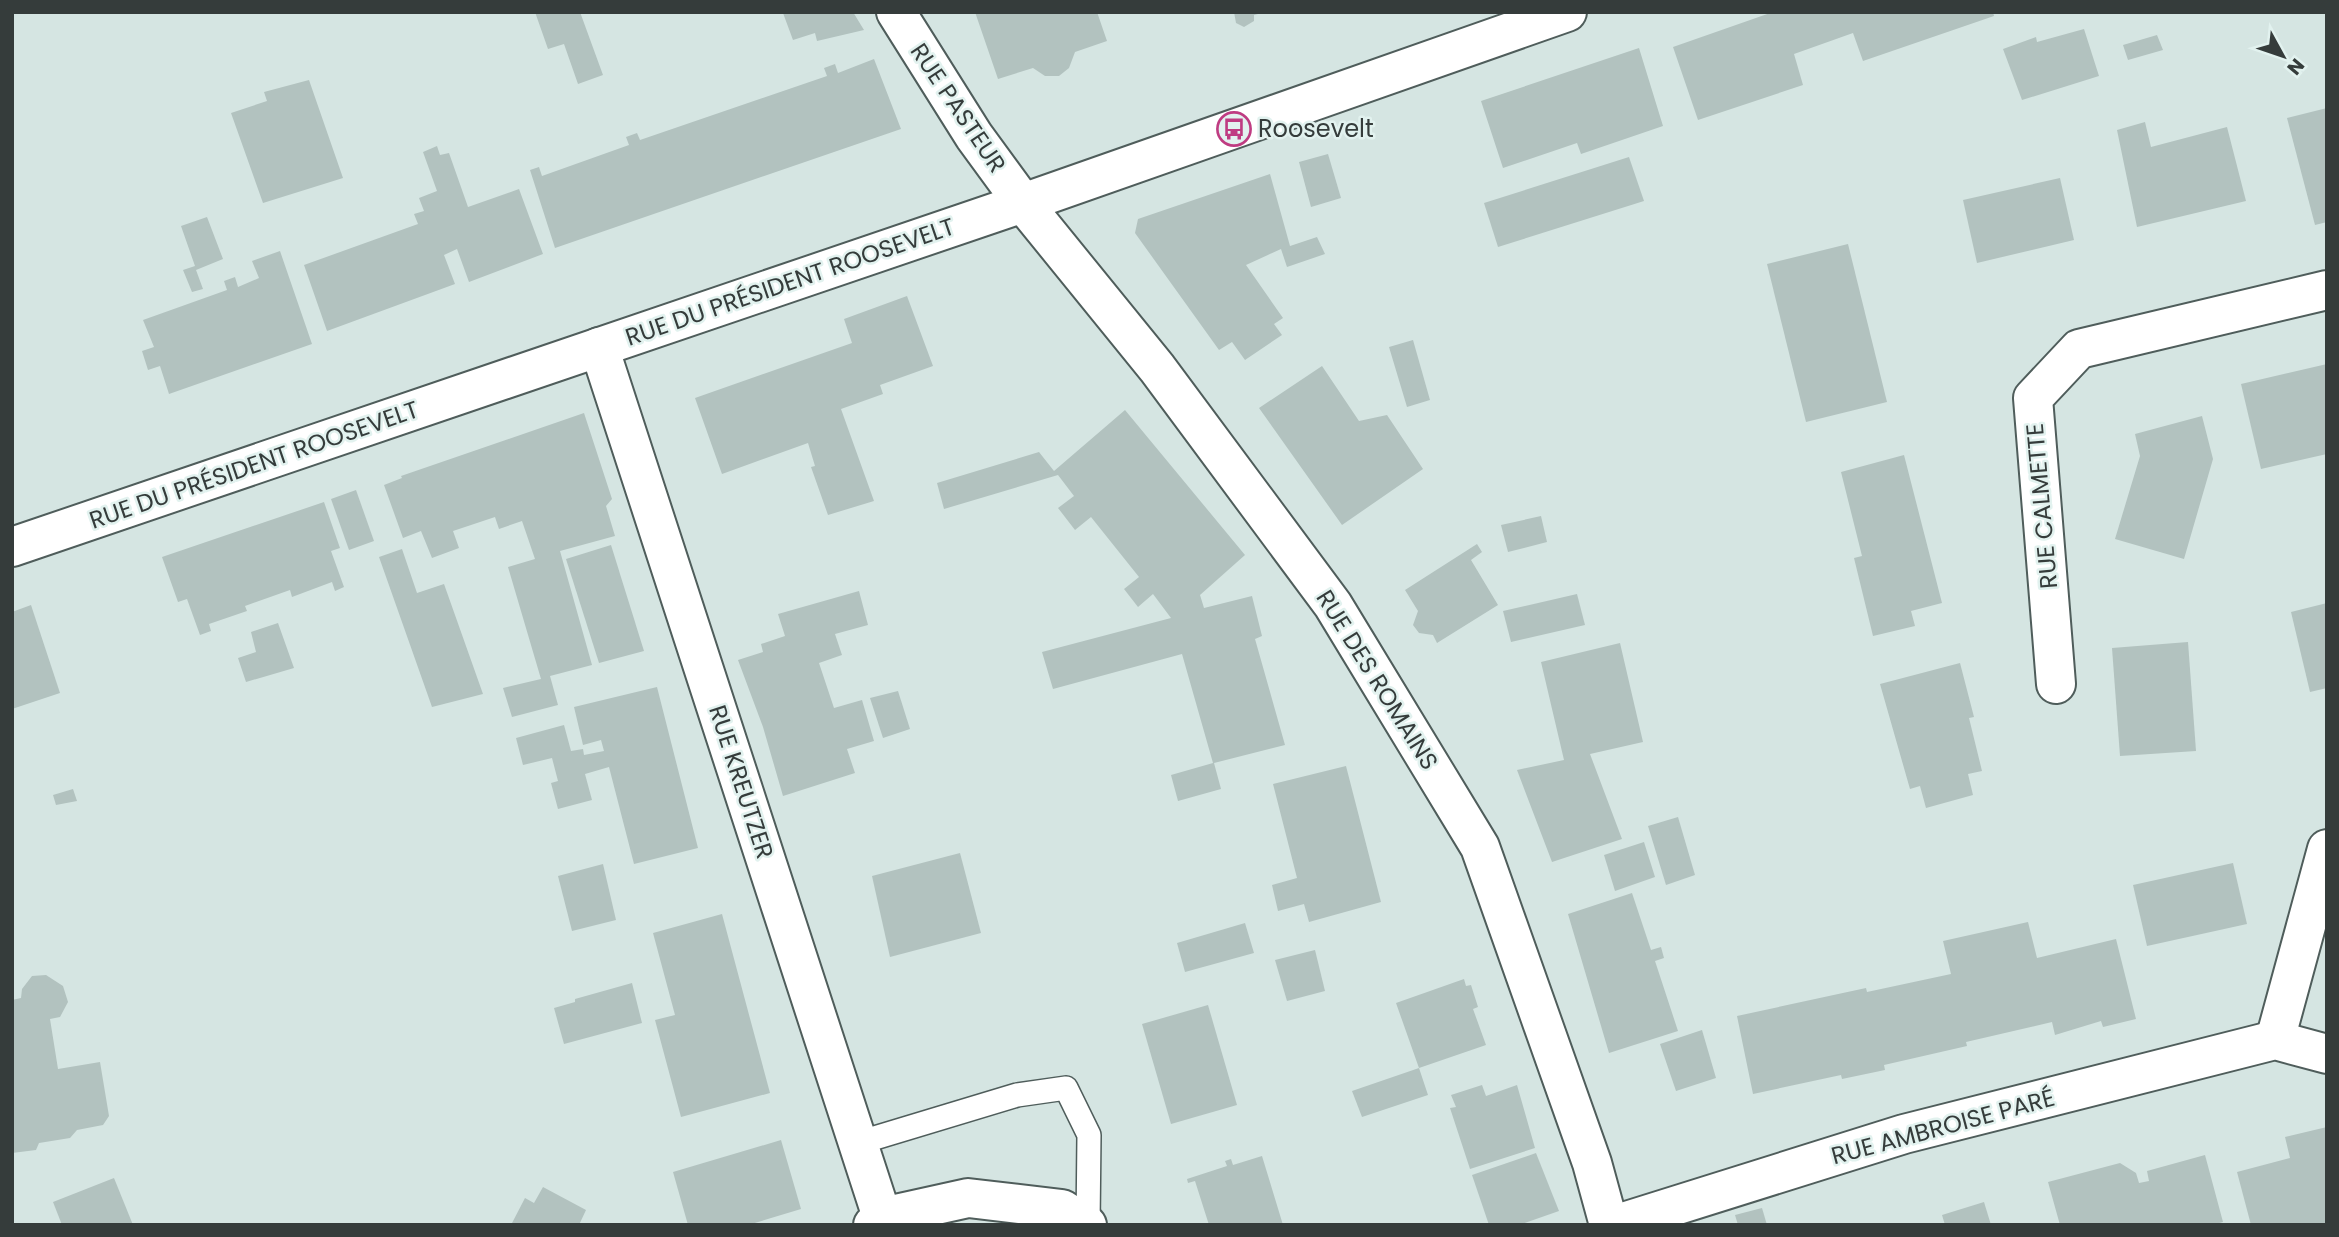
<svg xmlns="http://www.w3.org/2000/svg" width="2339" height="1237" font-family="Poppins,sans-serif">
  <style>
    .building { fill: #b2c2bf }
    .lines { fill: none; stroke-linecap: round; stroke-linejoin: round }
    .lane-casing { stroke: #4f5d5b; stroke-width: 26 }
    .street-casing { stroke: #4f5d5b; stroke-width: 42 }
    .secondary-casing { stroke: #4f5d5b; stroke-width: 42 }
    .primary-casing { stroke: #4f5d5b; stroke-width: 42 }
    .lane { stroke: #fff; stroke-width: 23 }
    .street { stroke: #fff; stroke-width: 38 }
    .secondary { stroke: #fff; stroke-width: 38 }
    .primary { stroke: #fff; stroke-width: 38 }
    .labels { text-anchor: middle; stroke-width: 5; stroke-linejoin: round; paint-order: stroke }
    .street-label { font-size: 24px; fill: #353c3b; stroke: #e2f2ef }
    .poi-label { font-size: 24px; fill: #353c3b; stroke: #e2f2ef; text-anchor: start }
  </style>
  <rect width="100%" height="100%" fill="#d5e5e2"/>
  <g class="building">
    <path d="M535,12H580L603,75L578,84L564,44L548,49Z"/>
    <path d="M853,12L864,30L817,41L815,33L793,40L783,13Z"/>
    <path d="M975,12H1097L1107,41L1075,52L1069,68L1059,76H1045L1033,68L998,79Z"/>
    <path d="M1234,12H1262V13L1254,15V21L1244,27L1236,23Z"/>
    <path d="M1773,12H1993L1994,16L1863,61L1853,33L1794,54L1803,85L1698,120L1673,47Z"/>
    <path d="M2084,29L2099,76L2022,100L2003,49L2036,37L2037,42Z"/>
    <path d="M2157,35L2163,50L2128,60L2123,45Z"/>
    <path d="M1639,48L1663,126L1581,154L1577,143L1503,168L1481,101Z"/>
    <path d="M874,59L901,129L555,248L530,170L539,167L542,176L629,145L626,137L637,133L640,140L827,76L824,68L835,64L838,73Z"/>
    <path d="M309,80L343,178L263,203L231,113L267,101L264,92Z"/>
    <path d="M2327,108V222L2315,225L2287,118Z"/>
    <path d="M2145,122L2151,147L2227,127L2246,201L2137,227L2117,130Z"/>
    <path d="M437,146L440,155L449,153L468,207L519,189L543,254L469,282L457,249L444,255L455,284L327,331L304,265L418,224L414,214L424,211L419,198L437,191L423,152Z"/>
    <path d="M1328,154L1341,198L1311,207L1299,162Z"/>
    <path d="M1629,157L1644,201L1498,247L1484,203Z"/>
    <path d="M1270,174L1290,246L1317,237L1325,254L1287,267L1281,249L1246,265L1283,318L1274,324L1282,335L1245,360L1232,342L1219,350L1135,233L1138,219Z"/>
    <path d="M2060,178L2074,240L1977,263L1963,200Z"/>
    <path d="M207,217L223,259L196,270L203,289L192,292L183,270L195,266L181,226Z"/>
    <path d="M1848,244L1887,402L1806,422L1767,264Z"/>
    <path d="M280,251L312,344L169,394L160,366L148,370L142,351L154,347L143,320L227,290L224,281L235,277L238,287L259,278L252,261Z"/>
    <path d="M907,296L933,366L880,385L883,394L841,409L874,501L828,515L811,467L815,466L808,443L722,474L695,398L852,343L844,319Z"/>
    <path d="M1413,340L1430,400L1407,407L1389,347Z"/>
    <path d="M2327,364V454L2261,469L2241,384Z"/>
    <path d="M1322,366L1359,421L1387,415L1423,469L1342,525L1259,408Z"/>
    <path d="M1125,410L1245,555L1200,595L1204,608L1252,596L1262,636L1255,639L1285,745L1214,763L1221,789L1178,801L1171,775L1213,763L1182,654L1053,689L1042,652L1171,618L1153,594L1138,607L1124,589L1139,577L1091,517L1075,530L1058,508L1074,496L1058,475L944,509L937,483L1039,452L1054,471Z"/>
    <path d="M584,413L612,499L606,506L615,536L560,551L592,665L550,676L558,705L512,717L503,688L541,679L508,567L535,559L522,521L499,529L495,517L453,531L459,548L432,558L421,531L403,538L384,485L402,478L401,476Z"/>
    <path d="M2202,416L2213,459L2184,559L2115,539L2140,456L2135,434Z"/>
    <path d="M1904,455L1942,603L1911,611L1915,626L1873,636L1854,558L1862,556L1841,472Z"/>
    <path d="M356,490L374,541L349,550L331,499Z"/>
    <path d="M324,502L340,548L331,551L344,587L335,591L332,582L292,597L290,590L245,606L247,611L209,624L211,631L200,635L187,599L178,602L162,557Z"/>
    <path d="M1541,516L1547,542L1508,552L1501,525Z"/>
    <path d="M1477,544L1482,552L1471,560L1498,605L1437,643L1433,635L1419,633L1413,625L1418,611L1405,590Z"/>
    <path d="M611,545L644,651L599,663L566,559Z"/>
    <path d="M402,549L417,593L444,584L483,694L432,707L379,557Z"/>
    <path d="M859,591L868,625L835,634L842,655L819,663L834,708L862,700L874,741L847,749L855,773L783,796L763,727L738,660L763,652L761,644L785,636L778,614Z"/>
    <path d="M1577,594L1585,625L1511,642L1503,611Z"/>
    <path d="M2327,603V688L2310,692L2291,612Z"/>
    <path d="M31,605L60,693L12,709V612Z"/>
    <path d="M278,623L294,668L246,682L238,658L256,652L251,632Z"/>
    <path d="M2188,642L2196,751L2120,756L2112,648Z"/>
    <path d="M1620,643L1643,742L1590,754L1622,839L1552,862L1517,770L1564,760L1541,662Z"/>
    <path d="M1960,663L1974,717L1969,718L1982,771L1968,774L1973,795L1926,808L1920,786L1910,789L1880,684Z"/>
    <path d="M657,687L698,848L634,864L609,767L585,774L592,800L558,809L551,783L558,781L552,758L523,765L516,738L564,725L571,751L583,749L584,755L604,751L601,740L583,745L574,707Z"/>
    <path d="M898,691L910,729L883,738L870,698Z"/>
    <path d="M1346,766L1381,902L1309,922L1304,904L1278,911L1272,885L1297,878L1273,784Z"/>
    <path d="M73,789L77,801L56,805L53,795Z"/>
    <path d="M1678,817L1695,875L1666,885L1648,826Z"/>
    <path d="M1644,842L1655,877L1615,891L1604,855Z"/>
    <path d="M960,853L981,933L890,957L872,876Z"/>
    <path d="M2233,863L2247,924L2147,946L2133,885Z"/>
    <path d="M603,864L616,920L572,931L558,876Z"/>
    <path d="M1632,893L1651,950L1661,947L1664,958L1655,961L1678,1031L1609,1053L1568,914Z"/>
    <path d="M722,914L770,1093L681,1117L655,1020L675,1015L653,933Z"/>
    <path d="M2028,922L2037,958L2116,939L2136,1019L2103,1027L2101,1021L2055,1035L2052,1022L1966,1042L1967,1046L1884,1065L1885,1070L1842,1079L1841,1075L1753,1094L1737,1016L1866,988L1867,992L1951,974L1943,941Z"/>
    <path d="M1245,923L1254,953L1185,972L1177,943Z"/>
    <path d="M1315,950L1325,991L1287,1001L1275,960Z"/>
    <path d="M46,975L63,986L68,1002L60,1017L50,1019L58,1069L100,1062L109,1116L103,1125L77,1130L70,1138L39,1143L36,1150L12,1153V1000L21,998L22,989L32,976Z"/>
    <path d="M1464,979L1466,986L1471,985L1478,1007L1473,1009L1486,1045L1419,1068L1396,1003Z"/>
    <path d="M632,983L642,1023L564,1044L554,1008L575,1002V999Z"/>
    <path d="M1208,1005L1237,1105L1171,1124L1142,1024Z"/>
    <path d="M1702,1030L1716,1078L1676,1091L1660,1044Z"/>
    <path d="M1419,1068L1428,1095L1362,1117L1352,1091Z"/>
    <path d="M1482,1085L1486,1096L1517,1085L1535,1148L1470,1169L1450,1108L1456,1107L1451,1095Z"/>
    <path d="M2327,1127V1224L2251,1225L2237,1172L2290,1158L2285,1137Z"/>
    <path d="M781,1140L801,1209L748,1225H688L673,1172Z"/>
    <path d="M1536,1153L1559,1211L1519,1225H1489L1472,1175Z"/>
    <path d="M2205,1155L2223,1222L2212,1225H2060L2048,1182L2120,1163L2136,1173L2139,1183L2149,1181L2147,1171Z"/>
    <path d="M1262,1156L1283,1225H1209L1195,1181L1188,1183L1187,1179L1227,1166L1225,1161L1231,1159L1233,1165Z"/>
    <path d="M114,1178L133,1225H62L53,1202Z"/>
    <path d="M543,1187L586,1210L579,1225H511L525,1198L534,1203Z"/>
    <path d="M1984,1202L1991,1225H1945L1942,1215Z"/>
    <path d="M1762,1208L1767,1225H1738L1735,1215Z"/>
  </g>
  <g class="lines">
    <g class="lane-casing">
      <path id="lane" d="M858,1143L1017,1095L1066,1088L1089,1135L1088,1225"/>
    </g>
    <g class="street-casing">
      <g id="street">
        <path d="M896,12L974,136L1023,203"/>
        <path d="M599,347L882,1217"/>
        <path d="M2056,684L2033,398L2079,349L2327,290"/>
        <path d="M2275,1040L2327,849"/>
        <path d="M873,1225L882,1217L968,1198L1062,1209L1087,1225"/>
        <path d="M1614,1225L1904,1134L2275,1040L2327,1054"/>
      </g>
    </g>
    <g class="secondary-casing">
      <path id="secondary" d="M1023,203L1157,368L1333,605L1480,847L1592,1163L1609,1225"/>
    </g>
    <g class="primary-casing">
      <path id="primary" d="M12,547L1023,203L1567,12"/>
    </g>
    <use href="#lane" class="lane"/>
    <use href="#street" class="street"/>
    <use href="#secondary" class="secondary"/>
    <use href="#primary" class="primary"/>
  </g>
  <defs>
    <g id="bus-ring" transform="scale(1.75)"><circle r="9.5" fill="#e2f2ef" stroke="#bf3c82" stroke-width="1.5"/><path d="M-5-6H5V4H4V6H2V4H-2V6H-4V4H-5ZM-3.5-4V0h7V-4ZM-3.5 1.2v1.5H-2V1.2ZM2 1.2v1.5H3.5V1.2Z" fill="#bf3c82"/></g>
  </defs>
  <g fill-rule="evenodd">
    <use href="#bus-ring" x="1234" y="129"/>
  </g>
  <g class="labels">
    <g class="street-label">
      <text transform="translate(958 108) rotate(56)" y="8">RUE PASTEUR</text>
      <text transform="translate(790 282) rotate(-19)" y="8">RUE DU PRÉSIDENT ROOSEVELT</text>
      <text transform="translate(254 465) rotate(-19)" y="8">RUE DU PRÉSIDENT ROOSEVELT</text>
      <text transform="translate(2042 506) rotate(-95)" y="8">RUE CALMETTE</text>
      <text transform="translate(1377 680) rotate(58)" y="8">RUE DES ROMAINS</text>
      <text transform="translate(741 782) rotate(72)" y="8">RUE KREUTZER</text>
      <text transform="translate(1943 1127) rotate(-15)" y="8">RUE AMBROISE PARÉ</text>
    </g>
    <g class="poi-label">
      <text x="1258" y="137">Roosevelt</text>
    </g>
  </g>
  <rect width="2339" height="1237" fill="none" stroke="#353c3b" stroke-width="28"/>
  <g transform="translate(2283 56) rotate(130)" stroke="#e2f2ef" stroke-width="5" paint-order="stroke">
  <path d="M0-5L12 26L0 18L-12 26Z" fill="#353c3b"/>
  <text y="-10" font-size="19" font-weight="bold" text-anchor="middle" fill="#353c3b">N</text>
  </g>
</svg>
